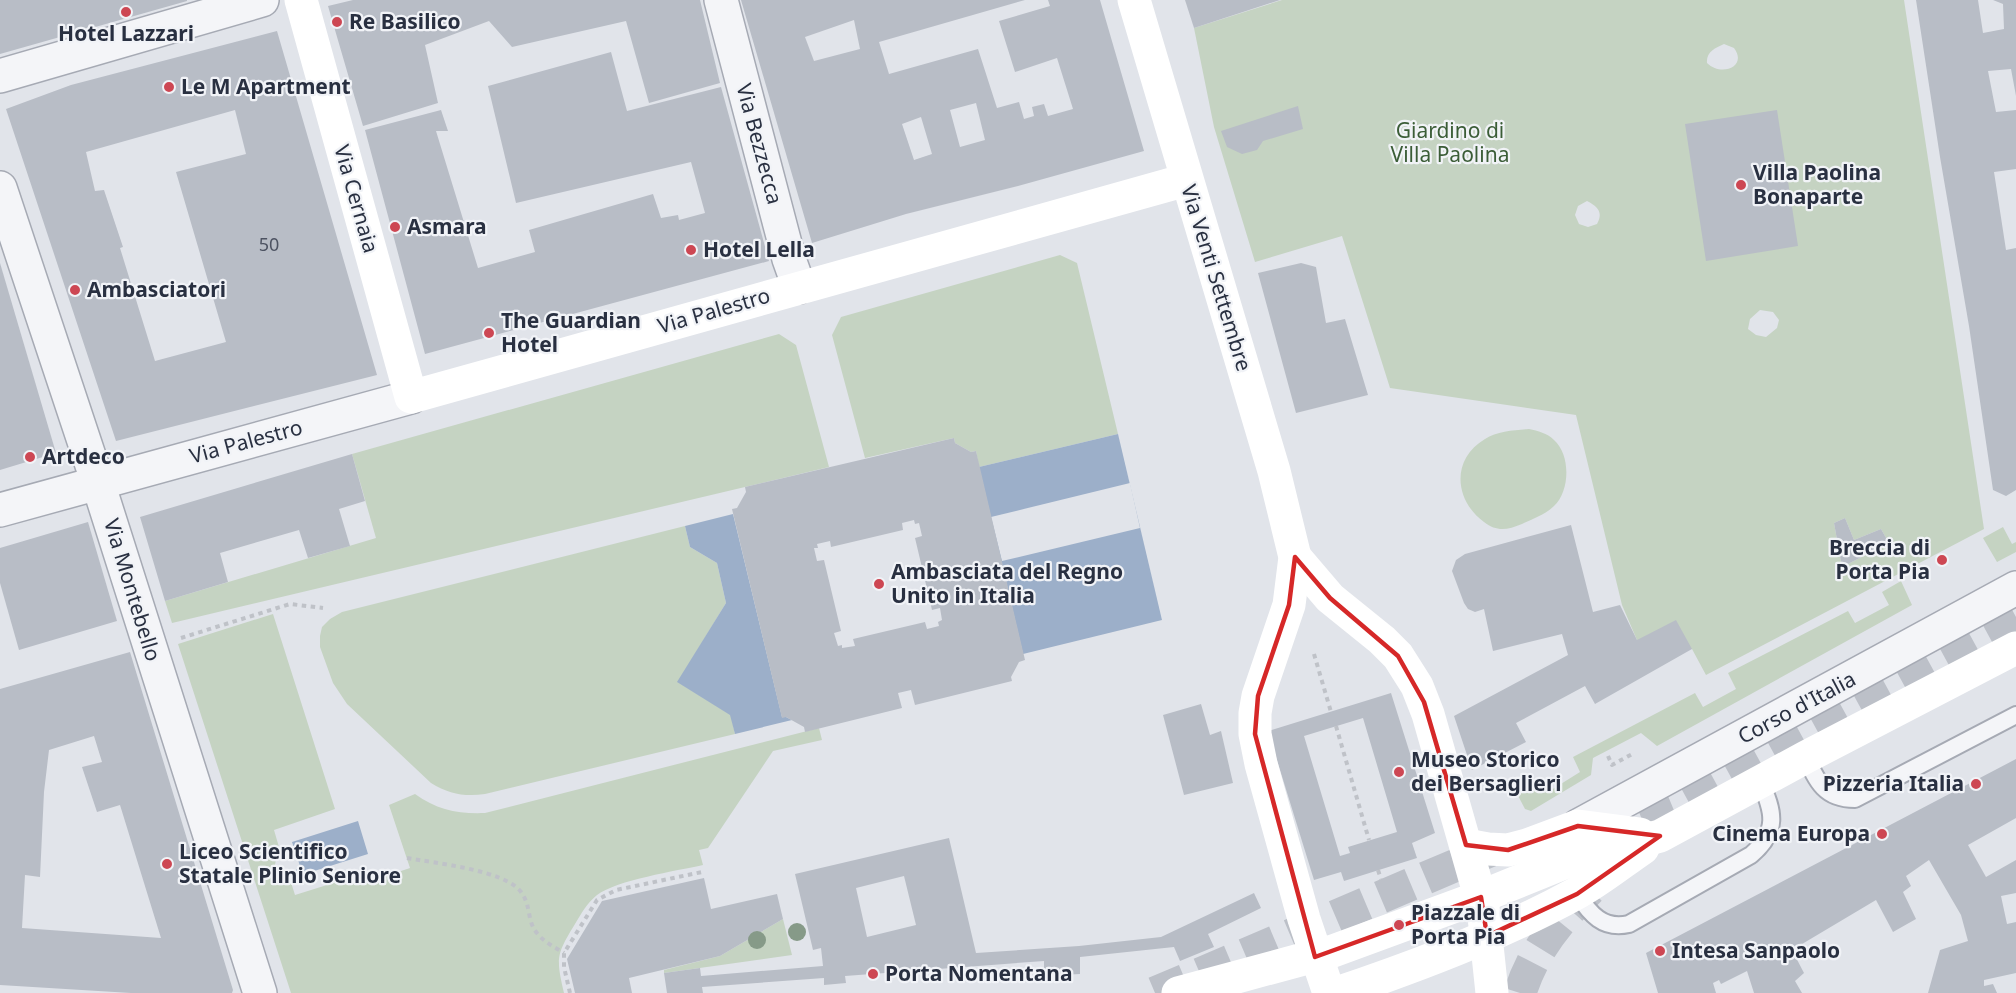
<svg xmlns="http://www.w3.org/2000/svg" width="2016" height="993" font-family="'Noto Sans',sans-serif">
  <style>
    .green { fill: #c5d3c2; fill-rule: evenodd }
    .water { fill: #9cafc9 }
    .pier { fill: #e1e4ea }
    .building { fill: #b8bdc6; fill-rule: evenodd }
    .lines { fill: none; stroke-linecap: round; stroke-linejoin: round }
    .primary-tunnel { stroke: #bcc0c8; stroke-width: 33; stroke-dasharray: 33 16; stroke-linecap: butt }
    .lane-casing { stroke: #a6aab4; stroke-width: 20 }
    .street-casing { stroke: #a6aab4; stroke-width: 36 }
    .path { stroke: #bfc2c8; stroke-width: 4; stroke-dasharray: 4.5 4.5; stroke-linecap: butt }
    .lane { stroke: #f4f5f8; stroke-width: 16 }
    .street { stroke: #f4f5f8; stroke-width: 33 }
    .secondary { stroke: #fff; stroke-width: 33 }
    .tree { fill: #869a88 }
    .marked { fill: none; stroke: #d62828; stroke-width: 4.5; stroke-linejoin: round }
    .poi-dot { fill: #cd4753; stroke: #f1f3f7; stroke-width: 2 }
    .labels { text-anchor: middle; stroke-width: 4.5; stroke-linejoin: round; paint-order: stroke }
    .number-label { font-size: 18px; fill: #4d5362 }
    .poi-label { font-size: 21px; font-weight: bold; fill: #293041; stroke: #f1f3f7; text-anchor: start }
    .park-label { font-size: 21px; fill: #3b5d37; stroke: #f1f3f7 }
    .street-label { font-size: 21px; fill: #293041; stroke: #f1f3f7 }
  </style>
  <rect width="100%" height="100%" fill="#e1e4ea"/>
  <g class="green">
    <path d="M1282,0H1904L1984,529L1706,675L1692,649L1637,640L1622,605L1576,415L1390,388L1342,236L1255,262L1214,127L1194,28ZM1724,44L1734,48C1748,67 1721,77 1707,63C1706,52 1715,48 1724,44ZM1587,201C1599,207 1603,213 1597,224L1588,227L1579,224L1575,215L1578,206ZM1760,310L1773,312L1779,320L1777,328L1766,337L1756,335L1748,329L1750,319ZM1845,518L1854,540L1881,529L1889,543L1842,567L1834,523Z"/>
    <path d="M1060,255L1077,263L1118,434L979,467L976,451L971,452L955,443L954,438L865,458L832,335L841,317Z"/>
    <path d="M779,334L796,345L829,467L172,623L165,601L376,538L352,454Z"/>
    <path d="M1529,429C1538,431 1547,433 1554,440C1571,455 1570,491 1554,506C1545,515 1532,519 1522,524C1507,530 1497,532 1484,522C1454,500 1451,459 1485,439C1497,431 1515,430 1529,429Z"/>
    <path d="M685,526L690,547L717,563L726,603L678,682L731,715L735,734L485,794C465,797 449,794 431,783L347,704L333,683L320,647V636L322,627L330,619L342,612Z"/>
    <path d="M2003,527L2012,544L2016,542V552L1997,562L1983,538Z"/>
    <path d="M1901,581L1912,605L1657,746L1641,733L1593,758L1591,775L1531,811L1525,809L1514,788L1539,779L1548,792L1580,772L1573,757L1695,693L1703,707L1736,689L1728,673L1848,611L1855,623L1889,605L1882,592Z"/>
    <path d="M273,614L335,809L274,830L281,854L276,859L275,865L281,873H288L295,895L359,875L368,882L410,868L389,805L415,794C437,810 458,814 485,813L819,728L822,740L773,751L708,848L699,850L703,865C676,871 617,880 597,895C587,903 581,914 575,924C556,955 556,958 564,993H291L178,644Z"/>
    <path d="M783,919L792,955L664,973V970L720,956Z"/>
  </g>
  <g class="water">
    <path d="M1118,434L1162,620L1023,654L979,467Z"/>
    <path d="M733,514L782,717H786L792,720L735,734L730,715L677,682L726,603L717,563L690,547L685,526Z"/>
    <path d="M358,821L368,854L311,872C310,882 303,886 295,879V871L300,866L292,842Z"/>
  </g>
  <path class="pier" d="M1130,483L1140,528L1002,561L991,517Z"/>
  <g class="building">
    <path d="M0,0H187V1L0,54Z"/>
    <path d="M353,0H700L720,83L649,103L626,21L512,47L489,21L425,45L438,103L363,126L328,6Z"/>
    <path d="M741,0H1025L879,42L889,74L978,49L997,108L1019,102L1024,119L1034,116L1032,107L1044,104L1048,116L1073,109L1057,58L1015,72L999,21L1050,6L1048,0H1100L1144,151L1018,186L906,214L812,243ZM854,20L860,49L814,61L805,37ZM976,103L985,140L960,147L950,110ZM921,117L932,154L914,160L902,124Z"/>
    <path d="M1185,0H1280L1194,28Z"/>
    <path d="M1916,0H1978L1983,33L2004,29L2003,4L1993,0H2016V96L2011,69L1988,71L1996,112L2016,110V169L1994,172L2006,250L2016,248V490L2006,496L1993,490L1969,326L1940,157Z"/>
    <path d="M277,31L377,375L116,441L6,109L71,85ZM235,110L246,154L176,172L226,342L155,361L120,248L123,247L104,190L95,191L86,152Z"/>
    <path d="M611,52L627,111L721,87L769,261L425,354L365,130L441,110L448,131H436L478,268L535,252L529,230L653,194L661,218L678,215L679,220L705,213L691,162L516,203L488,86Z"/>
    <path d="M1298,106L1303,129L1263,141L1257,150L1242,154L1227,147L1221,131Z"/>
    <path d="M1777,110L1798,246L1706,261L1685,124Z"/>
    <path d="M0,263L56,453L0,470Z"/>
    <path d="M1301,263L1316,267L1326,323L1345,319L1368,395L1296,413L1258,273Z"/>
    <path d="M954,438L955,443L971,452L976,451L1025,660L1019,662L1011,677L1012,681L915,705L911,690L898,693L902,708L805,732L804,727L786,717L782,718L732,509L737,508L746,492L745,487ZM914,520L915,524L919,523L922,536L915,538L932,610L940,608L942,620L938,622L939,626L927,629L925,622L853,639L855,646L842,648V645L838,646L834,633L841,631L824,560L817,561L814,548H818L817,544L830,541L831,547L903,530L902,523Z"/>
    <path d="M352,454L365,501L339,509L350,546L308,558L299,530L220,553L228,582L165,601L140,517Z"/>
    <path d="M1845,518L1854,540L1881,529L1889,543L1842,567L1834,523Z"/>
    <path d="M88,522L117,621L19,650L0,583V548Z"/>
    <path d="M1571,525L1593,612L1620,605L1637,640L1676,620L1692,649L1595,704L1585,686L1516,723L1526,742L1472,770L1454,716L1568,655L1562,634L1493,651L1484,609L1475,612L1468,609L1464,603L1452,571L1456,560L1465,554Z"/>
    <path d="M130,652L233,990L232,993H131L0,985V689ZM94,736L102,762L82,767L97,812L120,805L161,938L22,928L25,875L40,877L44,792L49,750Z"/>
    <path d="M1391,693L1435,833L1412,843L1417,858L1344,881L1341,872L1314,880L1268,731ZM1363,718L1397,832L1348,847L1350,853L1340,856L1304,736Z"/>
    <path d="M1201,704L1210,735L1221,731L1233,783L1184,795L1163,715Z"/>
    <path d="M2016,759V818L1968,845L1986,877L2016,860V893L2001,896L2007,924L2016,922V973L1984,980V986L1993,984L1997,993H1928L1940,950L1968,941L1961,915L1929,860L1906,876L1911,886L1903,892L1916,919L1893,932L1876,900L1792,950L1804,973L1795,981L1802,993H1754L1747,971L1721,984L1719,980L1713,983L1716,993H1658L1646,953Z"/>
    <path d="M949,838L976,953L1079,946L1161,937L1254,893L1261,908L1208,934L1214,947L1180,961L1174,947L1080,957V974L1044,976V961L845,976L846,983L824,985V978L702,987L703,993H667L664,973L700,968L701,976L823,966L821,948L813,950L795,874ZM904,876L916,925L867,937L856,888Z"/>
    <path d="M704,878L711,909L777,894L783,919L720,956L629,978L632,993H575L567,959L602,901Z"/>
  </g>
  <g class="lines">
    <g class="primary-tunnel">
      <path d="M1595,834L1672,802L2016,614"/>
      <path d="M1155,993L1494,849"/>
      <path d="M1520,993C1533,951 1559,920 1590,889"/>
    </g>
    <g class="lane-casing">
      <g id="lane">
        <path d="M1806,757C1817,782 1825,799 1855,799L2016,715"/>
        <path d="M1577,894C1590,914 1603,930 1629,924L1751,855C1779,831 1774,812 1760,781"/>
      </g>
    </g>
    <g class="street-casing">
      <g id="street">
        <path d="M721,0L789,259L799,287"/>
        <path d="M0,76L262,0"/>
        <path d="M0,188L98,483L260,993"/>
        <path d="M0,510L411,397"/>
        <path d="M1578,826L2016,588"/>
      </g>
    </g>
    <g class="path">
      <path d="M181,638L290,604L323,608"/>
      <path d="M1314,654L1331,712"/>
      <path d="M1336,726L1369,840"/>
      <path d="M1608,756L1612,765L1634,753"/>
      <path d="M407,858C434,863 505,870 521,892C527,900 528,908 530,918C534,937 549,944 564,953"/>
      <path d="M1378,870L1381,879"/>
      <path d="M570,993L564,967V953L597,900L616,890L702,872"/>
    </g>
    <use href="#lane" class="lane"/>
    <use href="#street" class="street"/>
    <g class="secondary">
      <path d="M301,0L411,397L1186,180"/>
      <path d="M1134,0L1274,471L1295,557L1289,605L1258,696L1255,713V734L1261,764L1304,919L1329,993"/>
      <path d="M1295,557L1330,598L1382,640L1398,656L1417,686L1428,714L1483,907L1492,993"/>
      <path d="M1466,845L1488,849L1508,850L1527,845L1578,826L1640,834"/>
      <path d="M1178,993L1333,951L1480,897L1574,859L1660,836L1806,757L2016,648"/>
      <path d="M1337,993C1418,966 1500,935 1575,894C1599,881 1621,863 1643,848"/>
    </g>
  </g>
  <g class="tree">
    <circle cx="797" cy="932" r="9"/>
    <circle cx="757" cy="940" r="9"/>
  </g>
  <path class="marked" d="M1295,557L1330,598L1398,656L1424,702L1466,845L1508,850L1578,826L1660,836L1577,894L1487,936L1481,897L1315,957L1255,734L1258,696L1289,605Z"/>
  <g class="poi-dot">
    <circle cx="126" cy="12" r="6"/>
    <circle cx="337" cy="22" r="6"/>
    <circle cx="169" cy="87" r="6"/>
    <circle cx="1741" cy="185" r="6"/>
    <circle cx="395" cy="227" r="6"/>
    <circle cx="691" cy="250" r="6"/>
    <circle cx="75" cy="290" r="6"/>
    <circle cx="489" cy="333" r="6"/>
    <circle cx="30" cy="457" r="6"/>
    <circle cx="1942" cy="560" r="6"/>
    <circle cx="879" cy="584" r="6"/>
    <circle cx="1399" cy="772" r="6"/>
    <circle cx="1976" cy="784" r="6"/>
    <circle cx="1882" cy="834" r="6"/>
    <circle cx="167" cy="864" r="6"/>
    <circle cx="1399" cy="925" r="6"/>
    <circle cx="1660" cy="951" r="6"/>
    <circle cx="873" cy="974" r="6"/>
  </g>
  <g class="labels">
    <g class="number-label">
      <text x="269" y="251">50</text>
    </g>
    <g class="poi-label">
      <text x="349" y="29">Re Basilico</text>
      <text x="126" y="41" text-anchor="middle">Hotel Lazzari</text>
      <text x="181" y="94">Le M Apartment</text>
      <text x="1753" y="180">Villa Paolina<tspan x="1753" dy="24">Bonaparte</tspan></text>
      <text x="407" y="234">Asmara</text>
      <text x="703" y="257">Hotel Lella</text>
      <text x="87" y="297">Ambasciatori</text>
      <text x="501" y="328">The Guardian<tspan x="501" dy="24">Hotel</tspan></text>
      <text x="42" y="464">Artdeco</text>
      <text x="1930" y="555" text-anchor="end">Breccia di<tspan x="1930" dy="24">Porta Pia</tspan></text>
      <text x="891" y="579">Ambasciata del Regno<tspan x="891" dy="24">Unito in Italia</tspan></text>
      <text x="1411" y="767">Museo Storico<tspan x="1411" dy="24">dei Bersaglieri</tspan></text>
      <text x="1964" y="791" text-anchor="end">Pizzeria Italia</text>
      <text x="1870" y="841" text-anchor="end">Cinema Europa</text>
      <text x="179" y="859">Liceo Scientifico<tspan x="179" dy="24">Statale Plinio Seniore</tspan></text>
      <text x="1411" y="920">Piazzale di<tspan x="1411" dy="24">Porta Pia</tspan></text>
      <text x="1672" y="958">Intesa Sanpaolo</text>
      <text x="885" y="981">Porta Nomentana</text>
    </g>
    <g class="park-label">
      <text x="1450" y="138">Giardino di<tspan x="1450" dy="24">Villa Paolina</tspan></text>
    </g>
    <g class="street-label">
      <text transform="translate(759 144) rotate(75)" y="7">Via Bezzecca</text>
      <text transform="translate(356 199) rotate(74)" y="7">Via Cernaia</text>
      <text transform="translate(1216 278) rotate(73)" y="7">Via Venti Settembre</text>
      <text transform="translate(714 311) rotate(-16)" y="7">Via Palestro</text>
      <text transform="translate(246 442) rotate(-15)" y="7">Via Palestro</text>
      <text transform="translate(132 590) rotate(73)" y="7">Via Montebello</text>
      <text transform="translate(1797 708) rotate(-28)" y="7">Corso d'Italia</text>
    </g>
  </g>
</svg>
